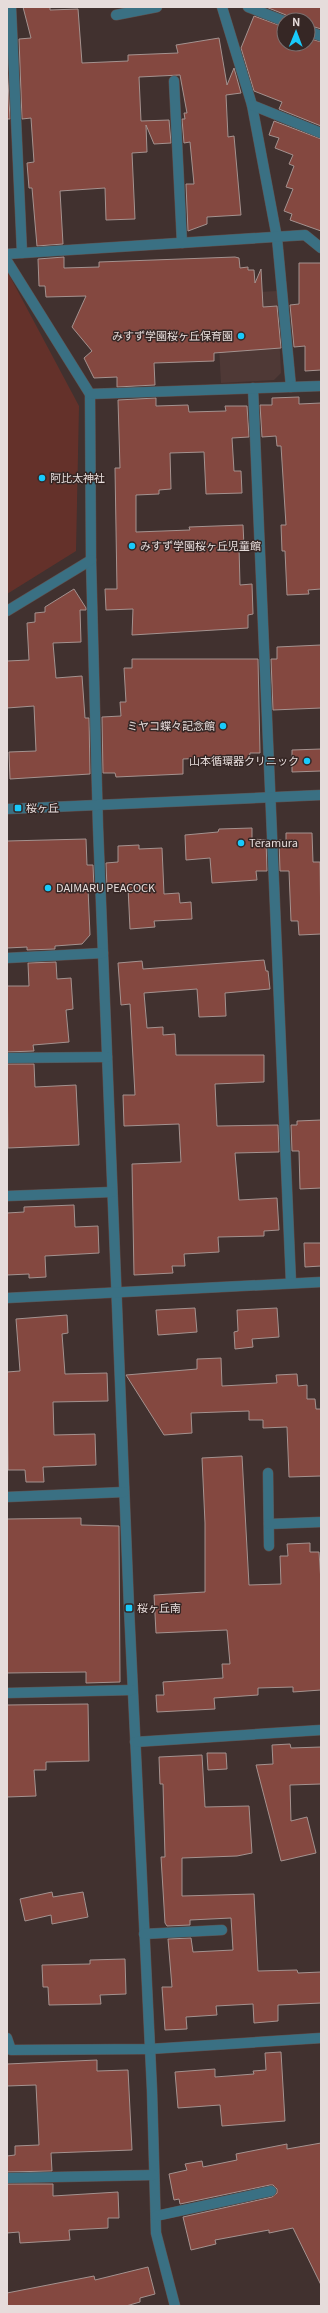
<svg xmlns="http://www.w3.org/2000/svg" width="328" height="2313" font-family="Georgia,'Noto Sans JP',serif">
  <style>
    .built { fill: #4f3936 }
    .green { fill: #64312a }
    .building { fill: #844840; stroke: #a4928f }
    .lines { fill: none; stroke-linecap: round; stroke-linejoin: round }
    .minor-casing { stroke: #5f504e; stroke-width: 11 }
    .minor { stroke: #3a7083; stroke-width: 10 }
    .poi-dot { fill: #18cafc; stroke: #362725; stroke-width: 1.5 }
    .labels { text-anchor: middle; stroke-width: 3; stroke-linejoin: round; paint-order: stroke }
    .poi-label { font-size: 11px; fill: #e6dcdb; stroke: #362725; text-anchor: start }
  </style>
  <rect width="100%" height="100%" fill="#41312f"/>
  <path class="built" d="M277,291L281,373L274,380L221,383L216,294Z"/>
  <path class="green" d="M7,271L79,406L76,551L7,594Z"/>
  <g class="building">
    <path d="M23,7H50V10L78,9L82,63L128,61V55L178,53L176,45L219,38L227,85L234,68L241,93L226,95L228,137L234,136L241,215L207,217V224L188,231L186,184H194L190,142L184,143L182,119H185L184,113H187L180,75L139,77L141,121L169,120L171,143L154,144L146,125L147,152L132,153L135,219L106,220L105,188L60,191L63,244L37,246L32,188H29L27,163L34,162L31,118L22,119L19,39L31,38Z"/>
    <path d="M266,7H321V29L308,25V20H290L286,15Z"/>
    <path d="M254,16L284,27V44H308V38L321,42V126L279,109L282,102L254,91L241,48Z"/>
    <path d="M7,63L10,119H7Z"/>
    <path d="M274,121L321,139V231L290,220L292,214L284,211L293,189L286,187L294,166L289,164L293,155L275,148L279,138L269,135Z"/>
    <path d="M64,257V268L99,267V262L235,257L239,258L240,268L248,267V270H254L255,283L261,269L263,307L277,306L281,348L214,353V361L154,363L155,385L117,387V377L94,378L84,358L92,351L72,327L86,296L46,297L45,286H39L38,259Z"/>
    <path d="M299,263H321V370L305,371V346L294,347L290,305L299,304Z"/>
    <path d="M299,397V404L321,403V589L308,590L309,594L287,595L285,551H282L281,525H286L281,446H277L276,436L262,437L260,405H272V398Z"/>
    <path d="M156,398V406L188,405L189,412L226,411L225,406H247L249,437L232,438L234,471H241L242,493L206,494L204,452L170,453L171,489L159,490V494L136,495V532L190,530L189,527L243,525L244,546L239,547L240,585L252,584L253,614L248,615V628L132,635L133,609L106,610L105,589H117L115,468H120L118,400Z"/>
    <path d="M74,589L86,608V610H80L81,642L53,643L56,678L82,676L85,718H89L90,774L10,779L9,752L36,751L34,706L7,708V661L29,660L27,623L35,622V613L45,612V607Z"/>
    <path d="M321,645V708L273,710L271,659H277V647Z"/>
    <path d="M132,659H258L260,753H250L249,760H228V757L183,759V774L116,777L115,773H103L102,717L121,716L120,702H126L124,668H132Z"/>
    <path d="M321,749V771L292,772V750Z"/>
    <path d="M252,828V839L266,840L267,871H256L257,880L212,883L210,858L186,860L185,835L218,832L219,829Z"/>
    <path d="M286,833H312L313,862H320L321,934L299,935L298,921H291L289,871H280L279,840L286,841Z"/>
    <path d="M86,839L87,865H93L94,888H88L90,935L82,944L55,946V949L27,950V947L7,948V841Z"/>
    <path d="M139,845V849L162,848L164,894L179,893L180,903L191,902L192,919L154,921L155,927L130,929L128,887L107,888L106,863L118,862V846Z"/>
    <path d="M264,960L266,971H268L270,989L225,993L226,1016L199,1017L197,989L144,993L147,1028L163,1027V1035L175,1034L176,1055H264V1082L215,1084L217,1126L278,1125L279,1152L235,1153L239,1200L277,1198L279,1230L264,1231V1236L218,1237L219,1252L184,1254L185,1266H172L173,1273L134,1275L132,1164L181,1162L179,1124L124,1126L123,1095H135L130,1004L121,1005L118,963L142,961L143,969Z"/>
    <path d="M56,962L57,979L71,978L73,1009L66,1010L69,1042L33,1045L34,1051L7,1052V986H29L28,963Z"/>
    <path d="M7,1064H34L35,1087L76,1085L79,1145L8,1148Z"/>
    <path d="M321,1120V1188L300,1189L299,1151H292L291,1125H297V1121Z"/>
    <path d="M74,1205L75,1227L98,1226L99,1253L45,1256L46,1277L29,1278V1274L7,1275V1213L24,1212V1207Z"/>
    <path d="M304,1243H321V1266L305,1267Z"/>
    <path d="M195,1308L197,1332L158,1335L156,1310Z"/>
    <path d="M277,1308L279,1337L252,1339L253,1347L235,1349L234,1332L238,1331L237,1310Z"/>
    <path d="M67,1315L68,1333L62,1334L65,1374L107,1373L108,1401L53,1402L54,1435L95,1434L96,1465L43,1467L44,1482H26L25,1470H8L7,1372L20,1371L16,1319Z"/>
    <path d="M221,1358L222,1386L277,1383L276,1375L297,1374L298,1386L307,1385V1399H315L316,1409H321V1476L289,1477L287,1427L263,1428V1420H249V1411L191,1413L192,1433L164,1435L126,1375L197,1369V1359Z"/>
    <path d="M242,1456L249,1585L281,1584L280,1556H288L287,1544L310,1543V1552H319L321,1582V1690L293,1692V1687L258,1688V1695L214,1698L215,1709L157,1712L156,1695H164L163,1682L223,1678L222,1664H230L227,1630L156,1633L154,1595L205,1592V1523L202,1458Z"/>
    <path d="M81,1518V1525L119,1526L120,1682L86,1683V1672L7,1673V1519Z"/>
    <path d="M88,1704L89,1761L46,1762V1770H34L36,1796L7,1797V1705Z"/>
    <path d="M290,1744L291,1748L321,1747V1784L290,1785L291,1821L307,1817L316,1853L281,1861L256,1765L273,1764L272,1745Z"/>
    <path d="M207,1753H226L227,1769L208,1770Z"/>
    <path d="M202,1755L205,1807L249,1806L252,1853L237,1856L182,1858V1896L254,1894L258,1971L297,1970L298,1973L321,1972V2003L278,2005V2021L254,2023L253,2004L216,2006L217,2015L186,2017L187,2029L165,2030L162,1987H172L168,1939L191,1938L193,1952L233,1950L231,1918L190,1920V1925L167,1926L165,1923L161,1857H165L163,1784H160L159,1757Z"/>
    <path d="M52,1892L53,1897L83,1892L88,1917L52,1924L51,1915L25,1921L20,1899Z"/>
    <path d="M125,1959L126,1994L100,1995L101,2004L49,2005L48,1987H43L42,1965L90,1964V1960Z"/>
    <path d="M281,2052L285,2121L222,2126L220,2105L178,2108L175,2072L215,2069V2077L254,2074L253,2071L266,2070L265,2053Z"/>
    <path d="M97,2060V2071L128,2070L132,2150L51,2153L52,2171L7,2172V2156L15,2155V2146L39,2145L36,2085L7,2086V2064Z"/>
    <path d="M321,2143V2285L293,2228L269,2233V2230L215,2240L216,2244L191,2250L183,2217L272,2197L277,2193V2189L273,2185H270L180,2204L179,2199L174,2200L169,2174L187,2170L185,2164L202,2161L203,2167L237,2160L236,2154L287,2144V2149Z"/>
    <path d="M7,2184H53V2196L118,2192L119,2218H108V2228L69,2230L70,2240L20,2243L19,2232L7,2233Z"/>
    <path d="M148,2267L155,2294L140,2298V2302L126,2306H7V2293L94,2276L95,2280Z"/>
  </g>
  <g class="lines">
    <g class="minor-casing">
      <g id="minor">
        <path d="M11,7L22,253"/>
        <path d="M222,7L252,105L277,238L291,387"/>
        <path d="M248,7L284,21"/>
        <path d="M116,15L157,7"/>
        <path d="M308,31L321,36"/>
        <path d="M174,81L182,243"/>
        <path d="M252,105L321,133"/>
        <path d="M7,254L305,235L321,248"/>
        <path d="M7,261L90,394L91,560L98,827L129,1608L152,2090L156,2233L175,2306"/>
        <path d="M253,388L291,1283"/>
        <path d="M90,394L321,386"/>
        <path d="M7,611L91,560"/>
        <path d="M7,809L321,795"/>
        <path d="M7,958L103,953"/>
        <path d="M7,1058L107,1057"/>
        <path d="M7,1196L112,1192"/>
        <path d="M7,1298L321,1282"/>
        <path d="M268,1473L269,1546"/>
        <path d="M7,1497L124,1492"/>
        <path d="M269,1524L321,1522"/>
        <path d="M7,1693L132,1690"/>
        <path d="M135,1742L321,1730"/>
        <path d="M144,1934L222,1930"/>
        <path d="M7,2038L11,2050L150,2049L321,2038"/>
        <path d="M7,2178L154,2175"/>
        <path d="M156,2216L271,2191"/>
      </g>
    </g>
    <use href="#minor" class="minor"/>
  </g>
  <g class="poi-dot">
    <circle cx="241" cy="336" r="4"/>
    <circle cx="42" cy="478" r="4"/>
    <circle cx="132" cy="546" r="4"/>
    <circle cx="223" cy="726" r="4"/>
    <circle cx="307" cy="761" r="4"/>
    <rect x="14" y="804" width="8" height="8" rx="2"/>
    <circle cx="241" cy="843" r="4"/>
    <circle cx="48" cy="888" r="4"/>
    <rect x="125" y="1604" width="8" height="8" rx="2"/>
  </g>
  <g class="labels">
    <g class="poi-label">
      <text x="233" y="340" text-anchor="end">みすず学園桜ヶ丘保育園</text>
      <text x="50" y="482">阿比太神社</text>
      <text x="140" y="550">みすず学園桜ヶ丘児童館</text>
      <text x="215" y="730" text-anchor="end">ミヤコ蝶々記念館</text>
      <text x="299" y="765" text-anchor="end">山本循環器クリニック</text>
      <text x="26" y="812">桜ヶ丘</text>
      <text x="249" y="847">Teramura</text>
      <text x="56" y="892">DAIMARU PEACOCK</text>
      <text x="137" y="1612">桜ヶ丘南</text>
    </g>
  </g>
  <rect width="328" height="2313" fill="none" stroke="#e6dcdb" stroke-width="16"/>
  <g transform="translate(296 32) rotate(1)"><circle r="19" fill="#362725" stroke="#7c6f6e"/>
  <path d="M0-3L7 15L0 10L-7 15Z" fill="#18cafc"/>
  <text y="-6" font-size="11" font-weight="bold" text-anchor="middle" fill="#e6dcdb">N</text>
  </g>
</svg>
